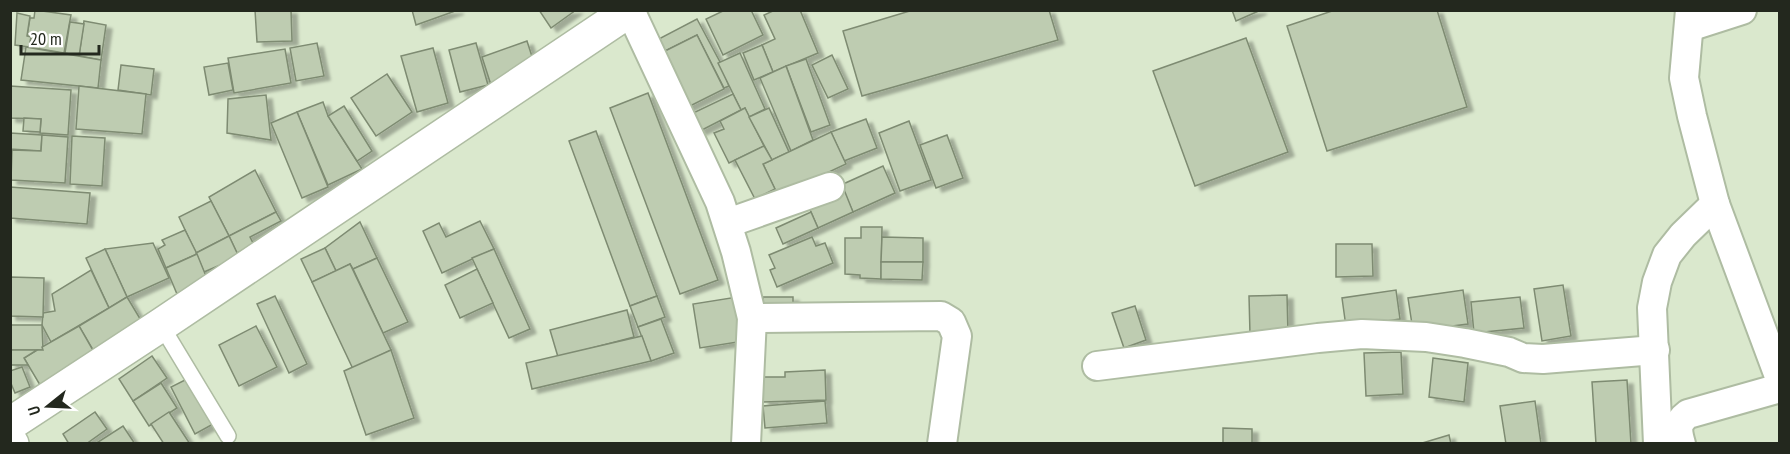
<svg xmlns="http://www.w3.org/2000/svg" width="1790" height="454" font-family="'PT Sans Narrow',sans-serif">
	<defs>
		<filter id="shadow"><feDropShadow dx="6" dy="4" stdDeviation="1.5" flood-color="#0004"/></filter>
	</defs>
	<rect width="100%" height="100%" fill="#dae8cd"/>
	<g fill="#beccb1" stroke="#7e8b72" stroke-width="1.5" filter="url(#shadow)">
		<polygon points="35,10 71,15 64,53 29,47 31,37 27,36 30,18 34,18"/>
		<polygon points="255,10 291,10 292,41 257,42"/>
		<polygon points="412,10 458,10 416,25"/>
		<polygon points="539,10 576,10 551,28"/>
		<polygon points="725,10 751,10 763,35 723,55 706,19"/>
		<polygon points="775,10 800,10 818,53 773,72 762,45 775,39 764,15"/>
		<polygon points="913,10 1049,10 1058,40 862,96 843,31"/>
		<polygon points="1232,10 1261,10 1236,21"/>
		<polygon points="1335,10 1437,10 1467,107 1327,151 1287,26"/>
		<polygon points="17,13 30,16 27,36 31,37 29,47 15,45"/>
		<polygon points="697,19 720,62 729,86 724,88 697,35 659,54 653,42"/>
		<polygon points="84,21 106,25 101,60 79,56"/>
		<polygon points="70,22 84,24 79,56 65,53"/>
		<polygon points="697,35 724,89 686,108 659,54"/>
		<polygon points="1246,38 1288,152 1195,186 1153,71"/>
		<polygon points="527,41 536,69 491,85 482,57"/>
		<polygon points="317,43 324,76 296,81 290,48"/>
		<polygon points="476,43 488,85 460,92 449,50"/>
		<polygon points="762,45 773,72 754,80 743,53"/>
		<polygon points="26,47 101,60 98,88 21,80"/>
		<polygon points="433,48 448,103 417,112 401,56"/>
		<polygon points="285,49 291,83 234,93 228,58"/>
		<polygon points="740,53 765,109 749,117 745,108 741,110 718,63"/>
		<polygon points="832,55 848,89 828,98 812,65"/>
		<polygon points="806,59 830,125 811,132 786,66"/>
		<polygon points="228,63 233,90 209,95 204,67"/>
		<polygon points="121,65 154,69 151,95 118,90"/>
		<polygon points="786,66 813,140 791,151 760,78"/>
		<polygon points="387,74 412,112 376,136 351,98"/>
		<polygon points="10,86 71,90 68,135 40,133 41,119 10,118"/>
		<polygon points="79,86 146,94 142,134 76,129"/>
		<polygon points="648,93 718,280 680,294 610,108"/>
		<polygon points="733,94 741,110 700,131 691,114"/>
		<polygon points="266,95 271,140 227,133 228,99"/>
		<polygon points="323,102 328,116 362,169 328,185 297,112"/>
		<polygon points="344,106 372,151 357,161 328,116"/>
		<polygon points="745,108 764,146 729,163 714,133 724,129 720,121"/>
		<polygon points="769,108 789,152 772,160 749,117"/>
		<polygon points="297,112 328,187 302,198 271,123"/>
		<polygon points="24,118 41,119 40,132 23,131"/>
		<polygon points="866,119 877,148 844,161 831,132"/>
		<polygon points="909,121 931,180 900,191 879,133"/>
		<polygon points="596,131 657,296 630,306 569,141"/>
		<polygon points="831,132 846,164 778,196 763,164"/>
		<polygon points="10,133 42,135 41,151 10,149"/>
		<polygon points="42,135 68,137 65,183 11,180 12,150 41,151"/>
		<polygon points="947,135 963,178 936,188 920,145"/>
		<polygon points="72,136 105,138 102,186 70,184"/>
		<polygon points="764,146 772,160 763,164 775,189 755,199 735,160"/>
		<polygon points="883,166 895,193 853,212 841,185"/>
		<polygon points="255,170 276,212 229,236 209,197"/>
		<polygon points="10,187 90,193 87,224 10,218"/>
		<polygon points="843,187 853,212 818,228 807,203"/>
		<polygon points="211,201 229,236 196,253 179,217"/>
		<polygon points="276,212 281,221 250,237 254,245 237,253 229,236"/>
		<polygon points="811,212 818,228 783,244 776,228"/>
		<polygon points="480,221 494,249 442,273 423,231 439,223 446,237"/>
		<polygon points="360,222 377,258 353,269 350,264 336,271 325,248"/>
		<polygon points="861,227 882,227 881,279 860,278 860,275 845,274 845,238 861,238"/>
		<polygon points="185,230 197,254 166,268 158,249 165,245 162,240"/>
		<polygon points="229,236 239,257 204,272 196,253"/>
		<polygon points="812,237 816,246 825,243 833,263 777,287 770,270 775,268 769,255"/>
		<polygon points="882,237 923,238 923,262 881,262"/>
		<polygon points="153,243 169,278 127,297 105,249"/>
		<polygon points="1336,244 1372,244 1373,276 1336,277"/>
		<polygon points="325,248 336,271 312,282 301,259"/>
		<polygon points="105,249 127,297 109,308 86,258"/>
		<polygon points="494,249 530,329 509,338 472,258"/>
		<polygon points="197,254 208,281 177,294 166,268"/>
		<polygon points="377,258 408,322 383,333 353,269"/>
		<polygon points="881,262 923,262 922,280 881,279"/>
		<polygon points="350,264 391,350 353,369 312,282"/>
		<polygon points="477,269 493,303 460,318 445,285"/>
		<polygon points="91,270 109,308 51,342 42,325 43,313 55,311 52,294"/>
		<polygon points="10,277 44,278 43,317 10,316"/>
		<polygon points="1563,285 1571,336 1542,341 1534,289"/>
		<polygon points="1396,290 1400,319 1346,327 1342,298"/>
		<polygon points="1463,290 1468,324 1413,331 1408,298"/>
		<polygon points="1287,295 1288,334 1250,334 1249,296"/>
		<polygon points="275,296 307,364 289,373 257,304"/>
		<polygon points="657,296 665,317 638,327 630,306"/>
		<polygon points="127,297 142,322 93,350 79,326"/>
		<polygon points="737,297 744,341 700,348 693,304"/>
		<rect x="763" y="297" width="30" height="16"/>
		<polygon points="1520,297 1524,328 1474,333 1471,302"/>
		<polygon points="1135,306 1146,340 1124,348 1112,313"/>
		<polygon points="627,310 634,337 558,357 550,330"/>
		<polygon points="661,319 674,353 651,361 638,327"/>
		<polygon points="10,325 42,325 43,350 10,350"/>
		<polygon points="79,326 95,354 40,385 24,358 37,350 43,350 42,347"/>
		<polygon points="256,326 277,367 239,386 219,345"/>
		<polygon points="642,336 651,361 532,389 526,363"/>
		<polygon points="10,350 37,350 24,358 28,365 10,365"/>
		<polygon points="391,350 414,418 366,435 344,371"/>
		<polygon points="1401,352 1403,394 1366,396 1364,353"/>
		<polygon points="152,356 167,378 133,401 119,379"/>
		<polygon points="1433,358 1468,363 1464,402 1429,397"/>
		<polygon points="22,367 30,387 15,393 10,381 10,371"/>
		<polygon points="825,370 826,400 763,402 762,377 785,377 785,372"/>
		<polygon points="191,377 215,423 195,434 171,387"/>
		<polygon points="1627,380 1631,444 1596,444 1592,382"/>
		<polygon points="161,383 177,408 149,426 133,401"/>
		<polygon points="825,401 827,423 765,428 763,406"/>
		<polygon points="1535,401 1541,444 1506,444 1500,406"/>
		<polygon points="95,412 107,429 86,444 69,444 63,434"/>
		<polygon points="169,412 190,444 164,444 151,424"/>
		<polygon points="123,426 135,444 95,444"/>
		<polygon points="1223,428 1252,429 1252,444 1223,444"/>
		<polygon points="1449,435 1451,444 1419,444"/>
	</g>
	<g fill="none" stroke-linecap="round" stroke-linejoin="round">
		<defs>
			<polyline id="lane" points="161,325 228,436"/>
			<g id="street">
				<polyline points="630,10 720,202 736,252 752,318 746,444"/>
				<polyline points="1690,10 1684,78 1692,116 1715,204 1780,379"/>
				<polyline points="1689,27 1742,10"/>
				<polyline points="728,223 830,187"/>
				<polyline points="752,318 941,316 951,322 957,336 942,444"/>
				<polyline points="1097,366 1318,338 1362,334 1426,337 1465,343 1509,352 1523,358 1543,359 1655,350"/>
				<polyline points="1658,444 1652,308 1657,282 1667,255 1683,235 1715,204"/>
				<path d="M 1681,444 C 1677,430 1676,423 1688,414 L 1780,388"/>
			</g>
			<polyline id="secondary" points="10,441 12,444"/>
			<polyline id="primary" points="10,424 161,325 630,10"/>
		</defs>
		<use href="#lane" stroke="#aebca2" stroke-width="18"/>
		<use href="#street" stroke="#aebca2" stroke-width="32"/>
		<use href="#secondary" stroke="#aebca2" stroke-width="36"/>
		<use href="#primary" stroke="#aebca2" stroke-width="36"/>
		<use href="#lane" stroke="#fff" stroke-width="15"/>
		<use href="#street" stroke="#fff" stroke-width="28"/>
		<use href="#secondary" stroke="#fff" stroke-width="33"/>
		<use href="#primary" stroke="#fff" stroke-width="33"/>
	</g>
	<rect width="1790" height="454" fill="none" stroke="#23281e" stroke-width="24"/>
	<g transform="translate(48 406) rotate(252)" stroke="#ffffff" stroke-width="4.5" paint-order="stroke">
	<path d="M0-4.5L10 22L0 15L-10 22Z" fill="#23281e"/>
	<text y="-9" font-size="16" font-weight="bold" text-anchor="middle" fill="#23281e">U</text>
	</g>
	<path d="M21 45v9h78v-9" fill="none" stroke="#23281e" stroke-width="3"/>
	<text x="30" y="45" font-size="18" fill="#23281e" stroke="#ffffff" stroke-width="4.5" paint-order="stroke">20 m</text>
</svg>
